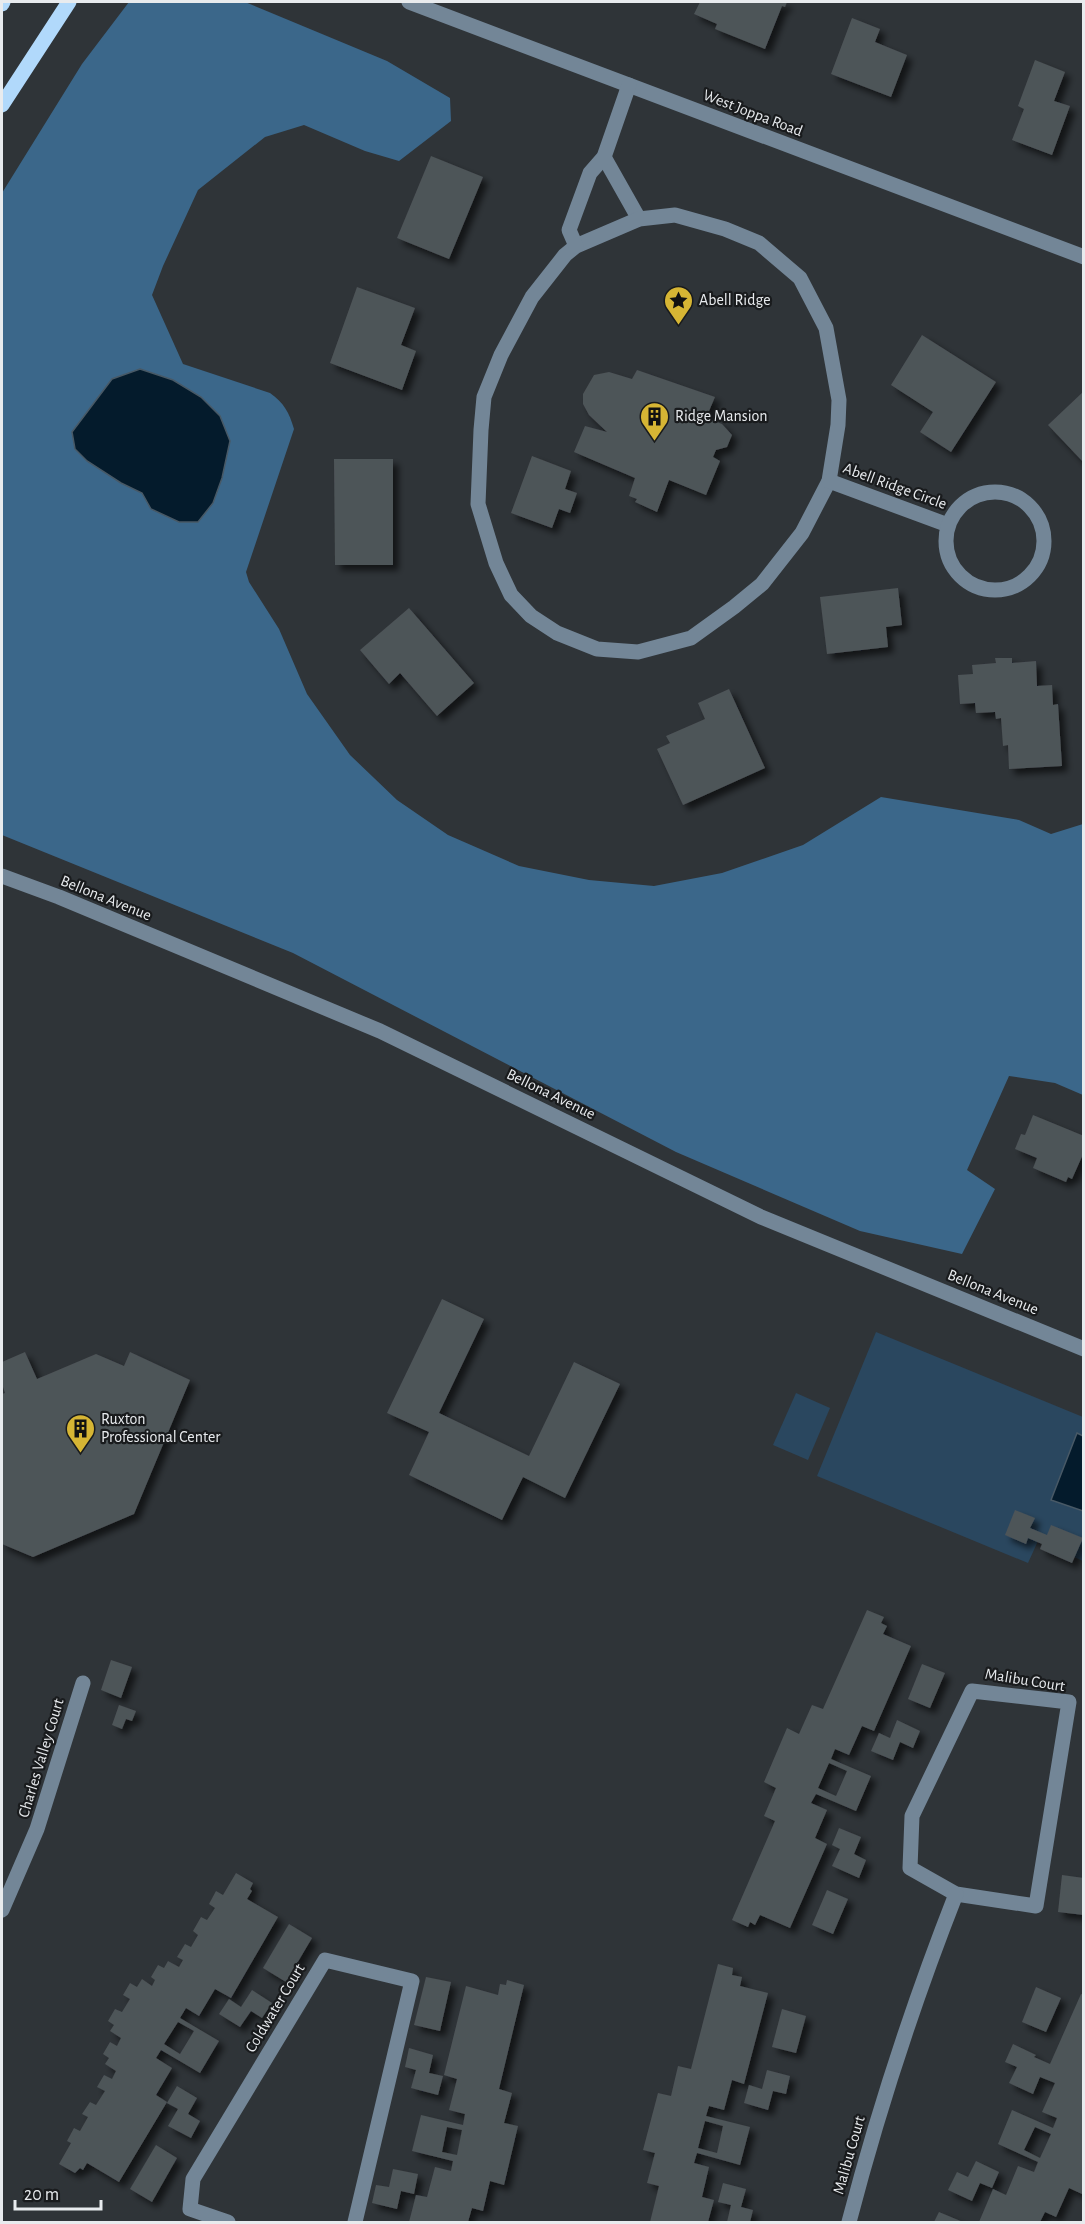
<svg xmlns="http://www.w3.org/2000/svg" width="1085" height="2224" font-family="'Alegreya Sans',sans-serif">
	<defs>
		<filter id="shadow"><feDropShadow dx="5.5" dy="5.5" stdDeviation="3" flood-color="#0009"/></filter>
	</defs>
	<rect width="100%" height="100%" fill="#2f3438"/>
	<g fill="#2a475f">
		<polygon points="876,1332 1083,1417 1083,1561 1038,1541 1028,1563 817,1476"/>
		<polygon points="796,1393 830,1408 808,1460 773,1445"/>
	</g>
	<path fill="#3b678a" d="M 129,2 L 245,2 L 387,61 L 450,98 L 451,121 L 399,161 L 365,151 L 304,125 L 265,137 L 198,190 L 163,266 L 152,295 L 183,364 L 270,393 C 284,403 289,412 294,429 L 246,572 L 249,582 L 279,629 L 307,694 L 350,755 L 397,800 L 448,835 L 519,866 L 589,880 L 654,886 L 722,873 L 803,845 L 881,797 L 1019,820 L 1051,834 L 1083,824 L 1083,1095 L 1055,1083 L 1009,1076 L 967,1170 L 995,1189 L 962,1254 L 860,1231 L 676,1152 L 293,953 L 2,835 L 2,193 L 82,64 Z"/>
	<g fill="#041b2c" stroke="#485966" stroke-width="1.5">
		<polygon points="140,369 173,380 201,397 220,416 230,441 222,478 213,503 198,522 179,522 151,509 142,493 121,483 87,461 75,449 72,432 112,379"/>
		<polygon points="1077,1433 1083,1436 1083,1511 1051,1500"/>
	</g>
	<g fill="#4e5458" fill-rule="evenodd" filter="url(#shadow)">
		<polygon points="700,2 787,2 785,7 782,6 765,49 715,29 717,24 694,14"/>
		<polygon points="852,18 880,29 875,42 907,55 891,97 831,74"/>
		<polygon points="1035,60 1065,72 1054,101 1070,106 1052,155 1012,140 1024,109 1018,106"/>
		<polygon points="431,156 483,177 449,259 397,238"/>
		<polygon points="357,287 415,308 401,345 416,351 402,390 330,363"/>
		<polygon points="922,335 996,382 951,452 920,432 933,412 891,385"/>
		<polygon points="637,370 715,397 706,418 722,424 732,435 727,447 716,450 713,457 720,461 706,495 669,480 657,512 635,502 637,499 629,496 635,478 574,452 585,426 607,432 589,415 583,404 583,394 594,375 609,372 632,379"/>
		<polygon points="1084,391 1084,463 1048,425"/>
		<polygon points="532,456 571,471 565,489 577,493 570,513 559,509 552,528 511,513"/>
		<polygon points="334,459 393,459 393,565 335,565"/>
		<polygon points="898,588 902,625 886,627 888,647 827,654 820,597"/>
		<polygon points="409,608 474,683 437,716 400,673 389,684 360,650"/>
		<polygon points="995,658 1012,658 1012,663 1036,661 1037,686 1052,685 1053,705 1058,704 1062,766 1009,769 1008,745 1003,746 1001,718 996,719 995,712 976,713 975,703 960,704 958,675 973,674 972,665 996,663"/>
		<polygon points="729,689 765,768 683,805 657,749 670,743 666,736 705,719 698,703"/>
		<polygon points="1033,1115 1084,1136 1084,1152 1072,1179 1068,1177 1066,1182 1033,1168 1037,1158 1015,1149 1021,1134 1025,1135"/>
		<polygon points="442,1299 484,1319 439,1413 529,1456 574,1362 620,1384 565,1498 523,1477 502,1520 409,1475 429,1432 387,1413"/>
		<polygon points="25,1352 37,1379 96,1354 124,1366 130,1352 190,1380 134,1514 33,1557 2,1544 2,1394 5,1393 2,1384 2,1362"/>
		<polygon points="1015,1510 1035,1518 1030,1528 1047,1535 1051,1525 1083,1538 1072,1563 1040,1549 1042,1544 1028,1538 1026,1544 1005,1535"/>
		<path d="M 867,1610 L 884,1617 L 881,1623 L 887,1626 L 883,1634 L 911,1646 L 874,1731 L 862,1726 L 849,1755 L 835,1749 L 831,1759 L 871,1776 L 856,1811 L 816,1794 L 811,1803 L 827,1810 L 815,1838 L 827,1844 L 790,1928 L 760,1915 L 755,1925 L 750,1922 L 748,1927 L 732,1920 L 775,1821 L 764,1816 L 776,1788 L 764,1782 L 787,1728 L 799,1734 L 812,1705 L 823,1709 ZM 829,1763 L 847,1771 L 836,1796 L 818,1788 Z"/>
		<polygon points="111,1660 132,1667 121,1698 101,1690"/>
		<polygon points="922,1664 945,1673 930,1708 908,1699"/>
		<polygon points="119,1705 136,1711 132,1721 126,1719 122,1729 112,1725"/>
		<polygon points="897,1720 920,1731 913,1748 900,1742 893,1760 871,1751 879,1733 890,1738"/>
		<polygon points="839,1828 861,1837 854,1854 866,1860 859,1878 832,1866 840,1849 832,1845"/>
		<path d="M 236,1873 L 253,1883 L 250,1889 L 252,1891 L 247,1899 L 278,1917 L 231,1998 L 215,1989 L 199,2016 L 186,2008 L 180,2018 L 219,2041 L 200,2073 L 161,2050 L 156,2058 L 172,2068 L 156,2095 L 167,2102 L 119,2182 L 87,2163 L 83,2170 L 80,2168 L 75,2173 L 59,2164 L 71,2143 L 67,2141 L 74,2128 L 80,2131 L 88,2117 L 82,2114 L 90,2102 L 96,2105 L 105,2091 L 97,2087 L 104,2075 L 112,2079 L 116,2071 L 105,2064 L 109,2058 L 103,2054 L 110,2042 L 117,2046 L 121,2038 L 110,2031 L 114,2025 L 108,2021 L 115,2009 L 122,2012 L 130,1999 L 123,1995 L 130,1983 L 137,1987 L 142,1979 L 152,1986 L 155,1980 L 151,1977 L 158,1965 L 164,1968 L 168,1961 L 179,1967 L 183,1960 L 177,1957 L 185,1944 L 191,1947 L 198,1935 L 193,1931 L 201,1917 L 207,1920 L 215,1908 L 209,1904 L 216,1891 L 223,1895 ZM 178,2022 L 194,2031 L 180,2054 L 164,2044 Z"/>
		<polygon points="1062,1875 1084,1878 1084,1915 1058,1912"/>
		<polygon points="827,1890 848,1899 833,1934 812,1925"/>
		<polygon points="289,1924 312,1938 286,1982 263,1968"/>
		<path d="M 718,1964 L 733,1968 L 732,1975 L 742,1977 L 740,1986 L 768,1993 L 744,2084 L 732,2080 L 724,2110 L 709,2106 L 706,2116 L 750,2127 L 740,2165 L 697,2153 L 694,2163 L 709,2167 L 702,2197 L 714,2200 L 708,2222 L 650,2222 L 659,2186 L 647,2183 L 655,2153 L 643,2150 L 658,2093 L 671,2096 L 678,2066 L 691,2069 ZM 705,2121 L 723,2126 L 717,2153 L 698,2148 Z"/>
		<polygon points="426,1977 451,1982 440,2031 414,2025"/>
		<path d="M 507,1980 L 524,1985 L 499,2089 L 512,2093 L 504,2123 L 518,2126 L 504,2185 L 490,2181 L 483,2211 L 472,2208 L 468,2222 L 409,2222 L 416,2195 L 427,2197 L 435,2167 L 451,2171 L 453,2161 L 412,2151 L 421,2115 L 463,2125 L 465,2114 L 449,2110 L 457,2079 L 444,2075 L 466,1986 L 498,1995 L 500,1984 L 506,1985 ZM 447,2127 L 462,2130 L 457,2155 L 442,2152 Z"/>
		<polygon points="1036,1987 1061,1998 1046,2032 1022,2022"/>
		<polygon points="252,1990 272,2003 262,2018 251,2011 240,2027 219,2014 229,1999 241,2007"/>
		<path d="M 1081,1994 L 1084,1995 L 1082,2194 L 1069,2188 L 1056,2217 L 1045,2212 L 1040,2222 L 979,2222 L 993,2189 L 1006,2195 L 1018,2166 L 1034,2172 L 1038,2162 L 998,2144 L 1012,2110 L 1053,2128 L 1057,2118 L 1042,2112 L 1055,2083 L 1040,2077 L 1033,2094 L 1009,2083 L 1017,2067 L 1005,2062 L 1013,2044 L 1036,2055 L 1034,2057 L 1050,2064 ZM 1035,2127 L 1051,2134 L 1040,2158 L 1024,2150 Z"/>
		<polygon points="782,2009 806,2016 796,2053 772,2047"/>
		<polygon points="409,2048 433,2055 429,2073 443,2076 438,2095 411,2088 416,2070 405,2067"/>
		<polygon points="767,2070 790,2076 786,2094 773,2091 768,2110 744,2103 749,2085 762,2089"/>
		<polygon points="177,2086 197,2098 188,2114 200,2121 191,2138 168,2126 178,2109 167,2103"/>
		<polygon points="156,2145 177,2158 152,2202 130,2189"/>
		<polygon points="976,2161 999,2172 992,2188 980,2183 972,2201 948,2190 957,2172 968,2177"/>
		<polygon points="393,2169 418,2174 414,2194 401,2191 397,2209 372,2203 376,2185 389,2187"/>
		<polygon points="723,2183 746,2189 741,2207 753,2210 750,2222 727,2222 731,2205 718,2202"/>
		<polygon points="939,2212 963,2222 934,2222"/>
	</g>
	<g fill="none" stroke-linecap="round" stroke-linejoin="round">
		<g stroke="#738697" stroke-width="15">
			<polyline points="409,2 1084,257"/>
			<polyline points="604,157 639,219"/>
			<polygon points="675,215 725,229 759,243 800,278 826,328 839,400 838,425 829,481 802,533 762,584 734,607 691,638 638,652 597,649 557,633 531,616 511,595 496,563 478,504 481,430 484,397 501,355 532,297 565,255 576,246 639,219"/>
			<polyline points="576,246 569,230 590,173 604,157 629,85"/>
			<polyline points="829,481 948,525"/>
			<circle cx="995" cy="541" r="49"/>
			<polyline points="2,876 59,897 380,1031 761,1217 1084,1349"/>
			<polygon points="972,1691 1069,1702 1036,1906 956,1894 910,1868 912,1816"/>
			<polyline points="2,1910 37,1829 83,1683"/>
			<polyline points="228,2222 190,2209 193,2179 325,1960 412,1981 355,2222"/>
			<path d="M 849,2222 C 878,2111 914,2001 956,1894"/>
		</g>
		<g stroke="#b1d9fb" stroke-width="15">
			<polyline points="2,4 3,2"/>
			<polyline points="2,105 69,2"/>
		</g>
	</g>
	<defs>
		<symbol id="sight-pin" viewBox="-11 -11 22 30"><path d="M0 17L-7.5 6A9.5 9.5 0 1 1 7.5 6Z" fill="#d6b534" stroke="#191b1d"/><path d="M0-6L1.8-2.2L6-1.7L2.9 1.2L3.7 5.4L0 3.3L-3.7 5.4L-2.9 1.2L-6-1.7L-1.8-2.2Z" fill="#111"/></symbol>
		<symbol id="building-pin" viewBox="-11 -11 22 30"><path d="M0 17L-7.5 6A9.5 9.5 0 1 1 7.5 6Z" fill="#d6b534" stroke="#191b1d"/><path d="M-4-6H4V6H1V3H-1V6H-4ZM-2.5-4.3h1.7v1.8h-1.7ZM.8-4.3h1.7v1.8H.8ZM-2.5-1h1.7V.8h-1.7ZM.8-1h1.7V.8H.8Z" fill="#111"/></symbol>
	</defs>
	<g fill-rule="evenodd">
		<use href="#sight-pin" x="662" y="284" width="33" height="45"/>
		<use href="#building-pin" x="638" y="400" width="33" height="45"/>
		<use href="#building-pin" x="64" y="1412" width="33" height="45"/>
	</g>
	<g text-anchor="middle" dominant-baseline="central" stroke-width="4.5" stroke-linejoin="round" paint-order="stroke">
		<g font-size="16" fill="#e8ebee" stroke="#191b1d">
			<text transform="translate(753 113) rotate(21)">West Joppa Road</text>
			<text transform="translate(895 486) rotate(20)">Abell Ridge Circle</text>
			<text transform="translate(106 898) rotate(22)">Bellona Avenue</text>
			<text transform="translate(551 1094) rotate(26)">Bellona Avenue</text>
			<text transform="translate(993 1292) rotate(22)">Bellona Avenue</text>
			<text transform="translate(1025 1680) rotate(9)">Malibu Court</text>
			<text transform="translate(41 1758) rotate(-73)">Charles Valley Court</text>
			<text transform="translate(275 2008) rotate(-59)">Coldwater Court</text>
			<text transform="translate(849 2155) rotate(-74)">Malibu Court</text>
		</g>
		<g font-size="16" fill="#e8ebee" stroke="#191b1d" text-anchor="start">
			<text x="699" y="300">Abell Ridge</text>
			<text x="675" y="416">Ridge Mansion</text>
			<text x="101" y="1419">Ruxton<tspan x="101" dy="18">Professional Center</tspan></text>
		</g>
	</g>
	<rect width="1085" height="2224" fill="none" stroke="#e8ebee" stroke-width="6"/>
	<path d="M15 2200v9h86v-9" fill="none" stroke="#e8ebee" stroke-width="3"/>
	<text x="24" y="2200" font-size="18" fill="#e8ebee" stroke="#191b1d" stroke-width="4.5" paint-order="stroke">20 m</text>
</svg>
